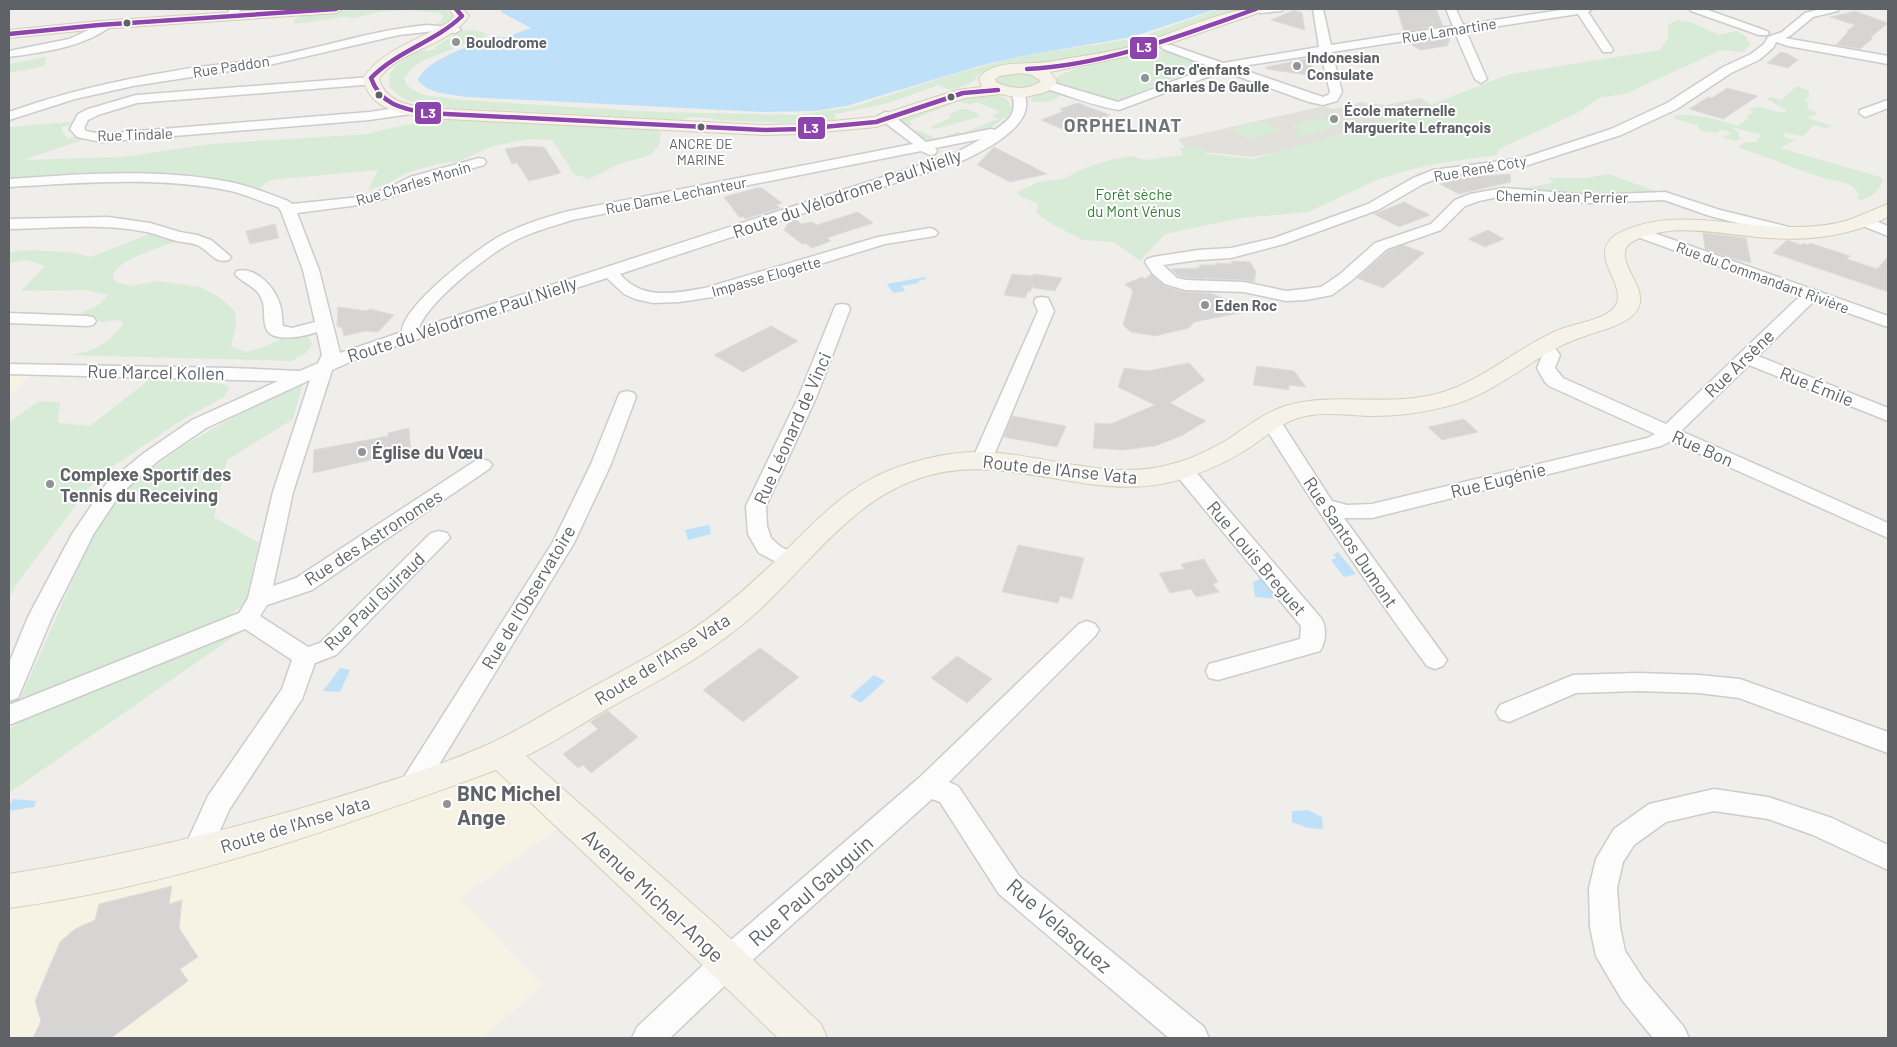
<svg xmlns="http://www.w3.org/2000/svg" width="1897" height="1047" font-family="Barlow,sans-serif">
	<rect width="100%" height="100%" fill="#efeeea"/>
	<g fill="#f7f3e4">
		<polygon points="9,369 38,369 9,395"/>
		<polygon points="501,754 571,819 460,898 542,985 482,1038 9,1038 9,891 74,881"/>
	</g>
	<polygon fill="#e2e0da" points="1421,98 1433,106 1298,149 1252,157 1187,150 1178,139 1324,106 1334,109 1361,102 1385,105"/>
	<g fill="#d8ebd6">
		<polygon points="370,9 444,9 455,15 450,25 431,27 440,22 443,17 440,13 407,10 379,12 355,18 343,17 295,24 293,21 305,13"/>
		<path d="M 1219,9 L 1241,9 L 1240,11 L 1117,51 L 1055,63 L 1002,66 L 989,69 L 979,74 L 974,81 L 966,85 L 949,90 L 939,85 L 885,104 L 835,114 L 835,120 L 783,123 L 716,120 L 710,118 L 691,117 L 684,120 L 440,107 C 422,105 399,102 389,85 L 390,73 C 397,65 409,54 421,51 C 427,50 430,51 437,49 L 434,47 C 453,38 466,22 488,35 L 424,60 L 413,67 L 404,78 L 406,84 L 413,90 L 424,95 L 461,100 L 656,112 L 796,115 L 853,107 L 957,73 L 1022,56 L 1138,38 Z"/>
		<polygon points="1677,20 1690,22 1719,35 1737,31 1746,37 1750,44 1744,52 1721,50 1625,94 1601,97 1579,112 1499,149 1497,155 1440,163 1405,171 1379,179 1308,212 1241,218 1165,234 1140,261 1114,242 1083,240 1050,223 1036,213 1038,204 1019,195 1017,192 1039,182 1063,179 1085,168 1110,160 1132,156 1145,160 1183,155 1179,148 1204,147 1207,154 1253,159 1401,116 1510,74 1660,50 1668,38 1668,25"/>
		<path d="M 1165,50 L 1207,65 L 1114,102 L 1081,89 L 1077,90 L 1053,82 C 1059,66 1146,55 1165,50 Z"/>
		<polygon points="45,57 45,66 9,73 9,64"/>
		<path d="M 1016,72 L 1034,76 L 1039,82 C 1029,95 1008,87 995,84 L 995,78 L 998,76 Z"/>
		<path d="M 1797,86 L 1809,91 L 1809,97 L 1804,99 L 1809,103 L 1807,108 L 1817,113 L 1808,118 L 1832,126 L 1825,128 L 1814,125 L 1803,136 L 1785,133 L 1783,137 L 1795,140 L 1780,148 L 1880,177 L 1883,180 C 1879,191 1873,196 1862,200 L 1856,198 L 1860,195 C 1857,192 1855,188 1852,186 C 1843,180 1831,181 1821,177 C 1794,168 1767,157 1739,148 L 1739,145 L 1748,142 L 1757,142 L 1758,138 L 1762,136 L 1758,134 L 1731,127 L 1738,132 L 1740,140 L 1735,141 L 1721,137 L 1730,135 L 1728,131 L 1720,129 L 1718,133 L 1701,131 L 1697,125 L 1675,119 L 1673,116 C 1695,112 1717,120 1738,126 L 1749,118 L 1747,116 L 1752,113 L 1750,109 C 1765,103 1770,113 1785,112 L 1786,110 L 1767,99 L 1770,97 L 1781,100 Z"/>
		<polygon points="1047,91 1065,92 1052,101 1031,102 1031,98 1036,94"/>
		<polygon points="986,93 1006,98 1013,109 1012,113 987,130 926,143 911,132 918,130 934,138 944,137 957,132 963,133 998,119 992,116 1000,112 977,102 969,105 959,101 909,121 912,125 905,127 897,121 951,100"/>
		<polygon points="961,109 967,109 979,114 978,117 935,129 930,127 950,118 950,114"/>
		<polygon points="429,117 656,128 661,134 659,145 651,155 619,164 589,179 574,174 552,140 529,139 493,146 459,161 433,165 406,173 386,185 368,190 378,170 270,180 259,188 286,200 238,186 110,176 9,181 9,127 72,122 72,124 62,127 62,131 68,139 78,136 85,139 23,160 123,157 211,144 368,134 386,129 429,121"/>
		<polygon points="1322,117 1337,126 1300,137 1292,133 1301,130 1292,125"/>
		<polygon points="1262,121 1280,131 1249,139 1231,129"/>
		<polygon points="1608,174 1661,193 1608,196 1510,190 1554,183 1549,178 1587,178"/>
		<path d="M 152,233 L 164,236 L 174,242 C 156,249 122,258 113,274 L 115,282 L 132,286 L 157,281 L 200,287 L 219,297 L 235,311 L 236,327 L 231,346 L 245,352 L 262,348 L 281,339 L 308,337 L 312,344 L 306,353 L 291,361 L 70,355 C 99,350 104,345 124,324 L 119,320 L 102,322 L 81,313 L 100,304 L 108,295 L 85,290 L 21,291 L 45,266 L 27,260 L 9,263 L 9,253 L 21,250 L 69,252 L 91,257 Z"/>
		<polygon points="149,380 218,383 226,385 229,388 224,397 185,418 100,475 84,494 16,585 9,598 9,422 39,401 60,402 58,423 90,426"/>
		<path d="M 303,383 L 293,419 L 227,460 L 214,517 L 259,543 L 245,603 L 224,620 L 20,699 L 92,537 C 96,529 100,521 106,514 C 148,457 239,413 303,383 Z"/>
		<polygon points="239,629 240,632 9,793 9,730 21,721 212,644 218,637"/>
	</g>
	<g fill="#bfe0f9">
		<path d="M 502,9 L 1216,9 L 1132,37 L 1022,56 L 979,66 L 846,106 L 815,111 L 763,112 L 466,97 C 449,94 428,94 418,80 C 426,59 474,45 495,36 L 504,38 L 531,28 L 501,12 Z"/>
		<polygon points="925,277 926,279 918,281 919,283 902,286 905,291 893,293 887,284"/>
		<polygon points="709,525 711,534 688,540 685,530"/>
		<polygon points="1338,552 1356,574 1344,577 1331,560 1337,558 1333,555"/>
		<polygon points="1262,578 1279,599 1255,597 1253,582"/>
		<polygon points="340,668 350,670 340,692 323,691"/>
		<polygon points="874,675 885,681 861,703 850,696"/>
		<polygon points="13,799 36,801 34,807 9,811 9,806"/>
		<polygon points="1308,810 1322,817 1323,829 1308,828 1292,822 1292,811"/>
	</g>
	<g fill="#d6d5d3" stroke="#deddd9">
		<polygon points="1397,9 1436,9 1443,26 1404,32"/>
		<polygon points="1294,10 1302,13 1305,30 1271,20"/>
		<polygon points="1855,11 1888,23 1871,37 1872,39 1860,49 1836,45 1848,32 1847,31 1855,25 1830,17"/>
		<polygon points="1448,36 1450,40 1447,46 1420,50 1407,42"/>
		<polygon points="1781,52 1788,54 1798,60 1788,68 1767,63"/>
		<polygon points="1305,59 1311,60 1313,71 1307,75 1266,69 1266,67"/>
		<polygon points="1727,88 1758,96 1723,119 1689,109 1708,97 1712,98"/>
		<polygon points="1078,103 1110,115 1069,132 1041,120 1064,111 1060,109"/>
		<polygon points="523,146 544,147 561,173 529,181 517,163 512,164 505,149"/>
		<polygon points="994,147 1047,174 1010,182 977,165"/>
		<polygon points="1510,174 1511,182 1459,194 1440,184 1468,177"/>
		<polygon points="757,188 762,188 782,203 776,205 780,208 745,219 743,216 740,218 724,197"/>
		<polygon points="1404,202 1430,215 1399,227 1374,214"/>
		<polygon points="858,212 873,223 827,238 831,241 812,248 805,243 802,244 784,230 790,220 794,218 801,224 812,222 817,225"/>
		<polygon points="275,224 279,238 250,244 246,231"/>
		<polygon points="1488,230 1504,239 1485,247 1468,239"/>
		<polygon points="1703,233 1746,238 1751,263 1734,259 1705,249"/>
		<polygon points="1787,240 1801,245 1803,243 1808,245 1810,243 1850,256 1847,259 1877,269 1888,257 1888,292 1773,253"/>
		<polygon points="1403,245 1424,253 1383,288 1357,278 1388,251"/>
		<polygon points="1232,261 1250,262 1256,272 1254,282 1244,280 1186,278 1178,276 1171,269 1199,268 1200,265 1217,265 1216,263 1231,264"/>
		<polygon points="1012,274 1033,276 1033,274 1062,278 1055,291 1033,288 1033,285 1030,292 1028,291 1025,298 1004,295"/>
		<polygon points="1151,274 1164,286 1185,292 1210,293 1255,310 1194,322 1189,328 1155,336 1131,332 1123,325 1133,291 1125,284 1142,277 1145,279"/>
		<polygon points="338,307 367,311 370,309 394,315 378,332 365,331 344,336 342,328 337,326"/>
		<polygon points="771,326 798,341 743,372 714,355"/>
		<polygon points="1189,363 1205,380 1170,403 1206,421 1181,436 1155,446 1122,450 1093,448 1095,423 1111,424 1155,405 1118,387 1124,368 1147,371"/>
		<polygon points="1257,366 1294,371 1306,387 1289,385 1289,390 1253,385"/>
		<polygon points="1012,416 1066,426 1057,447 1004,437"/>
		<polygon points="1464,419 1478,432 1442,440 1428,427"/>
		<polygon points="409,428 411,454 389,459 389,456 313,473 314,450 388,436 388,433"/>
		<polygon points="1018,545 1084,558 1072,599 1060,596 1058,603 1002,592"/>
		<polygon points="1204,559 1218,582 1213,584 1219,592 1196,597 1191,589 1170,593 1159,573 1184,569 1181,564"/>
		<polygon points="760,648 799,677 743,722 703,690"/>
		<polygon points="957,656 992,679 967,703 931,678"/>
		<polygon points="608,711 638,737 591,773 583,765 578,768 563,754 598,729 590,722"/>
		<polygon points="172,886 169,904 182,900 179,928 198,957 180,969 188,981 111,1038 33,1038 41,1021 35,1001 60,942 75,929 95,920 99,904"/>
	</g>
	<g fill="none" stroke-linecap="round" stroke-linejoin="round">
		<defs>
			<g id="minor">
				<polygon points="230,9 241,9 237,14 233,15 228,12"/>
				<polygon points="1260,9 1283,9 1282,11 1260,13 1259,11"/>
				<path d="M 1313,9 L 1323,9 L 1331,45 L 1453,26 L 1446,9 L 1456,9 L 1463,25 L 1567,9 L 1592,9 L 1588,12 L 1613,50 L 1611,52 L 1603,52 L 1578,14 L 1466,31 L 1487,79 L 1481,83 L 1475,79 L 1455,33 L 1332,52 L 1342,92 L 1337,101 L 1323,105 L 1309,102 L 1223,71 L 1119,110 C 1093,106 1068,95 1043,88 L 1041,85 L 1047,81 L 1118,102 L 1211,67 L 1163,49 L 1161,47 L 1163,45 L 1171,45 L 1223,63 L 1319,47 ZM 1321,54 L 1330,92 L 1328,95 L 1323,97 L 1235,67 Z"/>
				<polygon points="1690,9 1705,9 1767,31 1769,33 1767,35 1759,35 1691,11"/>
				<polygon points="1821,9 1839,9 1838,11 1813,17 1790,36 1785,38 1888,56 1888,64 1788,46 1776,42 1773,48 1759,60 1731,73 1677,109 1621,135 1525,166 1441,177 1423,184 1378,210 1284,244 1231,258 1198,260 1163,265 1177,278 1186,280 1244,282 1286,291 1321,287 1339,275 1375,243 1431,224 1455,200 1470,194 1503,188 1589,195 1665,192 1720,210 1801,230 1804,233 1801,236 1796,238 1710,216 1664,200 1589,203 1503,196 1479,201 1465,206 1441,230 1387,249 1351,281 1332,295 1306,300 1286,301 1244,292 1185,290 1165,284 1153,274 1145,262 1147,259 1153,257 1198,250 1231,248 1274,238 1368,204 1413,178 1433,170 1523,158 1611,129 1667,103 1723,67 1751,54 1764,44 1768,37 1782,32 1805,13"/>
				<path d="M 106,22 L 110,23 L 112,25 L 110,27 C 81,48 43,52 9,57 L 9,51 L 69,39 Z"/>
				<path d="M 427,25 L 459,28 L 461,30 L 455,33 L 434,31 L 399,35 L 269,65 L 133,86 L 75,99 L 9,120 L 9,112 C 62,93 118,80 174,71 C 205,65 237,64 268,58 C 321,48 373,30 427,25 Z"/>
				<polygon points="371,77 375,78 377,81 375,84 137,103 98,115 88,120 84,128 86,131 101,134 369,112 417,105 432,107 433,110 427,114 417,113 369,120 101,142 77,137 70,129 78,114 88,109 136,95"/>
				<path d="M 1018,89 L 1022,90 C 1042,122 987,149 964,160 L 620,274 C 642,301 675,293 705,288 L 878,237 L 930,228 L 935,230 L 938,233 L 935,236 L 885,244 L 713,297 L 679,302 L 653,303 L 635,299 L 624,294 L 607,278 L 359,358 L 332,370 L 293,492 L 273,586 L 296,578 L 475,461 L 482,459 L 489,461 L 492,465 L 489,469 L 312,590 L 267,605 L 260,616 L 308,647 L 320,643 L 431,533 L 439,531 L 447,533 L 450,538 L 336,655 L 315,663 L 302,699 L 229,810 L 206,862 L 196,865 L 186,862 L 182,853 L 208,796 L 282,689 L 292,660 L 245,629 L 9,725 L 9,705 L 239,613 L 248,598 L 273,492 L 310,380 L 206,428 L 158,461 L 120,494 L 93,535 L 52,617 L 18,698 L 9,701 L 9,663 L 28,617 L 72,534 L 106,484 L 144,453 L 192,420 L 278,381 L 9,374 L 9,364 L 230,368 L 300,371 L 318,363 L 322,355 L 317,332 C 306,336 271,344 266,328 C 262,317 267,305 259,294 C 253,285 241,282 235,274 L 237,271 C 254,266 274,286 279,302 C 282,309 282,318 283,326 L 292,328 L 315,322 L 303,270 L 281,211 L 278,207 C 262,202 247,195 231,191 C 158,176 82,183 9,187 L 9,179 C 82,174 157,168 230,182 C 250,186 269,194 288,201 L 292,204 L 360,197 L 387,189 L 410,177 L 479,158 L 484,159 L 486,162 L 484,165 L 420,183 L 397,195 L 366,204 L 297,213 L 319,270 L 340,353 L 402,332 C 401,307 478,248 500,236 C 521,225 546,217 569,211 L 913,144 L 880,119 L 878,116 L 885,112 L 890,113 L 926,142 L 991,129 L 995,130 C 1011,118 1017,114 1012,93 ZM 981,139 L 954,154 L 419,328 C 428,301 491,252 518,239 C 535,231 554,226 572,220 L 921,151 L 930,155 L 935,154 L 937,151 L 935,148 Z"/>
				<polygon points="1888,100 1888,108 1865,117 1859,113 1860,110"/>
				<polygon points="1863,216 1888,226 1888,236 1858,224 1855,221 1858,218"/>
				<path d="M 108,217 L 150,223 L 180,232 L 197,235 L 211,240 L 231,257 L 229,260 C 215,264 210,252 199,246 C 192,242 184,243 177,241 C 167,239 157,234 147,232 C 102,223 55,228 9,229 L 9,219 Z"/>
				<path d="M 1637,227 L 1888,316 L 1888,327 L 1814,301 L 1758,356 L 1888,408 L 1888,421 L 1749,365 L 1681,431 L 1888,523 L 1888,538 L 1671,441 L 1661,446 L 1372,518 L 1344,518 L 1447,660 L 1443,666 L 1435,669 L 1427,666 C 1368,587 1314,505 1261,421 L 1264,417 L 1271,415 L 1278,417 L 1332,501 L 1347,505 L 1372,504 L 1647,438 L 1655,434 L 1549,386 L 1545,382 L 1537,368 L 1542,356 L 1535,347 L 1538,343 C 1549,340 1554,346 1560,355 L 1555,368 L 1563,378 L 1666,424 L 1800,296 L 1632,235 L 1629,232 L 1632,229 Z"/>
				<polygon points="1042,297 1048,298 1054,311 992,460 989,464 982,466 975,464 972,460 1038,311 1034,302 1036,298"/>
				<polygon points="842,304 848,305 850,309 816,398 766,506 767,526 771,538 781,547 800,556 803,561 800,566 792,569 784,566 759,553 748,534 746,506 798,398 834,309 836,305"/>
				<polygon points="9,313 87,316 93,317 96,321 93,325 87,326 9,323"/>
				<polygon points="627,391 634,393 636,397 611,464 574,543 420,796 411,799 402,796 398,788 402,780 553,542 591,464 618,397 620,393"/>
				<path d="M 1183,464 L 1190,465 L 1321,618 C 1327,627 1326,642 1320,651 L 1218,680 L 1209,678 L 1206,671 L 1209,664 L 1300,639 L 1301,626 L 1176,475 L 1173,470 L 1176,465 Z"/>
				<polygon points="1087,621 1095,624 1099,630 1095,636 949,782 958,786 1019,876 1204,1027 1209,1038 1169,1038 999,894 940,802 932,799 738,973 670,1038 632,1038 637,1027 716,953 920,777 1079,624"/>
				<polygon points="1638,673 1699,675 1740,679 1888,732 1888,753 1739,698 1699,693 1638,691 1576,693 1509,722 1500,719 1496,712 1500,705 1573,675"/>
				<polygon points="1714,789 1768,797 1832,818 1888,845 1888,870 1813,835 1768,819 1714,811 1666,822 1634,845 1623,862 1617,888 1620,927 1625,951 1644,980 1684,1027 1689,1038 1653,1038 1622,1000 1596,956 1590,927 1589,888 1596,859 1614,829 1649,804"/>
			</g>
			<g id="major">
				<polygon points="277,9 343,9 336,13 99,29 9,38 9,30 99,21"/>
				<path d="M 449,9 L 463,9 L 469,16 C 448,47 403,48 379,78 C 384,101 407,105 427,108 L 765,125 L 802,124 L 874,117 L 957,90 L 982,87 L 979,78 C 993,58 1033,66 1054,61 C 1079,56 1109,53 1133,46 C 1170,36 1226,6 1263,9 L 1261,12 L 1139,54 L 1050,72 L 1057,81 L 1050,90 L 1043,93 L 1020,98 L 1000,94 L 965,98 L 876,127 L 802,134 L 765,135 L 427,118 C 400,114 369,109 363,78 C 384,48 420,40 450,21 L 454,16 ZM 1020,73 L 1032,75 L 1041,81 C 1029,91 1009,89 996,82 L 995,79 L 1000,76 Z"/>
				<path d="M 1888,204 L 1888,217 C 1845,239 1796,242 1748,236 C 1716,233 1678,225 1646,236 C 1640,238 1628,242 1626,248 C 1616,272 1672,304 1612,327 C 1592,334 1572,339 1553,350 C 1518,370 1488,396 1448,406 C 1422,413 1396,416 1370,416 C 1347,415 1320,411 1298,418 C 1278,424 1262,440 1244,451 C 1222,465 1197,475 1171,482 C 1082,503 1001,446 912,481 C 842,507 795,584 737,629 C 698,660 653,684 609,708 C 581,724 555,742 526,756 L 714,923 L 821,1024 L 827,1038 L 778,1038 L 686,949 L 496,770 C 338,828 177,886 9,908 L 9,874 C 118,857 224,832 329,800 C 383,783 438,767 489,744 C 518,731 545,713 573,698 C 610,677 648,658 684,635 C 717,614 746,589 774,562 C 809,528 844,488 890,470 C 919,459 952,451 983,452 C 1046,454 1109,482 1172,464 C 1192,459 1212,449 1230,438 C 1248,426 1264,413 1285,406 C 1332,392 1384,406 1432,395 C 1478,385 1512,351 1554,332 C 1570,324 1601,321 1613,309 C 1635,286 1574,249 1628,229 C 1682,208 1740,229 1796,227 C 1814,227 1832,225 1849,220 C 1862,215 1875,209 1888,204 Z"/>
			</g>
		</defs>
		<use href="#minor" stroke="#cbcccc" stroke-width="3"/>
		<use href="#major" stroke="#d7ceb8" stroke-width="2"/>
		<use href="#minor" fill="#fdfcfc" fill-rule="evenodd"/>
		<use href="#major" fill="#f4f2e9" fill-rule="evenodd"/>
		<defs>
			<g id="bus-1">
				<path d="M 456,9 L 462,16 C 435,42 397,51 371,78 C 380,104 402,109 427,113 L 765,130 L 802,129 L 876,122 L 963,93 L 998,90"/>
				<polyline points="9,34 99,25 336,9"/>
				<path d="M 1027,69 C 1106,65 1182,35 1256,9"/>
			</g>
		</defs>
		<use href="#bus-1" stroke="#fff" stroke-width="6"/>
		<use href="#bus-1" stroke="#8e44ad" stroke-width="4.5"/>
	</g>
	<g fill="#5f6368" stroke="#fff" stroke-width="2">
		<circle cx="127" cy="23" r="4.5"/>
		<circle cx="379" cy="95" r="4.5"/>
		<circle cx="951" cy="97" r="4.5"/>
		<circle cx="701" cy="127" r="4.5"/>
	</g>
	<g fill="#919496" stroke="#fff" stroke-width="2">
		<circle cx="456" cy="42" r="5"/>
		<circle cx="1297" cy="66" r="5"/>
		<circle cx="1145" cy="78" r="5"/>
		<circle cx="1334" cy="119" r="5"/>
		<circle cx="1205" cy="305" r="5"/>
		<circle cx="362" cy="452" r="5"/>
		<circle cx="50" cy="484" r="5"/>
		<circle cx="447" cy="804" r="5"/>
	</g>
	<g text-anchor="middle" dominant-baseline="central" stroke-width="4" stroke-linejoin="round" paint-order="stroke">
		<g font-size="14" fill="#5f6368" stroke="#fff">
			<text x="701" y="143">ANCRE DE<tspan x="701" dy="16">MARINE</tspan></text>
		</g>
		<g font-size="15" fill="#5f6368" stroke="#fff">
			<text transform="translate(1449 30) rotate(-9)">Rue Lamartine</text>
			<text transform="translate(231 66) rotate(-9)">Rue Paddon</text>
			<text transform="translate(135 134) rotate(-2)">Rue Tindale</text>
			<text transform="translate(1480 168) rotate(-10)">Rue René Coty</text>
			<text transform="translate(413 183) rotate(-17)">Rue Charles Monin</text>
			<text transform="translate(676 195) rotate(-11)">Rue Dame Lechanteur</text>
			<text transform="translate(1562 196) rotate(1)">Chemin Jean Perrier</text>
			<text transform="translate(766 276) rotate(-16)">Impasse Elogette</text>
			<text transform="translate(1763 277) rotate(20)">Rue du Commandant Rivière</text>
		</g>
		<g font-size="15" font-weight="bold" fill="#5f6368" stroke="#fff" text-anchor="start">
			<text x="466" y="42">Boulodrome</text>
			<text x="1307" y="57">Indonesian<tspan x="1307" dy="17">Consulate</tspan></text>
			<text x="1155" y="69">Parc d'enfants<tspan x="1155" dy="17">Charles De Gaulle</tspan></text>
			<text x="1344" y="110">École maternelle<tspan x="1344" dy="17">Marguerite Lefrançois</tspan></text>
			<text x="1215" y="305">Eden Roc</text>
		</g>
		<g font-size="15" fill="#348238" stroke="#fff">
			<text x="1134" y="194">Forêt sèche<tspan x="1134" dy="17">du Mont Vénus</tspan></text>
		</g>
		<g font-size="18" fill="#5f6368" stroke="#fff">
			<text transform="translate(847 193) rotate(-19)">Route du Vélodrome Paul Nielly</text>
			<text transform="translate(462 319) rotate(-18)">Route du Vélodrome Paul Nielly</text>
			<text transform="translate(1739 363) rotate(-44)">Rue Arsène</text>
			<text transform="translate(156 372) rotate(1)">Rue Marcel Kollen</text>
			<text transform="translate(1817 386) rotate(22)">Rue Émile</text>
			<text transform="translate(792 428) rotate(-66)">Rue Léonard de Vinci</text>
			<text transform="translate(1703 448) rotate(24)">Rue Bon</text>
			<text transform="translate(1060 469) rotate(6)">Route de l'Anse Vata</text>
			<text transform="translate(1498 480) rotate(-14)">Rue Eugénie</text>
			<text transform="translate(373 537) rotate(-33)">Rue des Astronomes</text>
			<text transform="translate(1351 542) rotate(56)">Rue Santos Dumont</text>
			<text transform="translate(1257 558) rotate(50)">Rue Louis Breguet</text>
			<text transform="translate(528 597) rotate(-59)">Rue de l'Observatoire</text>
			<text transform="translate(374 601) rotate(-44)">Rue Paul Guiraud</text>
			<text transform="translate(662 659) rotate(-32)">Route de l'Anse Vata</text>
			<text transform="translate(295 824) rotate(-17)">Route de l'Anse Vata</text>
		</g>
		<g font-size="18" font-weight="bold" fill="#5f6368" stroke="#fff" text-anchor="start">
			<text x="372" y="452">Église du Vœu</text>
			<text x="60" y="474">Complexe Sportif des<tspan x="60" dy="21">Tennis du Receiving</tspan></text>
		</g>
		<g font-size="19" font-weight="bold" letter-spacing="1" fill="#70757a" stroke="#fff">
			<text x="1123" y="124">ORPHELINAT</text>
		</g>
		<g font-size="21" font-weight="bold" fill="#5f6368" stroke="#fff" text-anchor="start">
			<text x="457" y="792">BNC Michel<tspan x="457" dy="24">Ange</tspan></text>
		</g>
		<g font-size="21" fill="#5f6368" stroke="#fff">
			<text transform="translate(810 890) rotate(-41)">Rue Paul Gauguin</text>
			<text transform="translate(654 895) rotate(43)">Avenue Michel-Ange</text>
			<text transform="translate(1060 925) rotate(41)">Rue Velasquez</text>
		</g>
	</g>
	<g stroke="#fff" stroke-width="2">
		<rect x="1129" y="36" width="29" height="24" rx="5" fill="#8e44ad"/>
		<rect x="414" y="101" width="28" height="24" rx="5" fill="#8e44ad"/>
		<rect x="797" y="116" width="29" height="24" rx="5" fill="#8e44ad"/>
	</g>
	<g font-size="14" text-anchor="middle" font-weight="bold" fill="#fff">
		<text x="1144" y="52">L3</text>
		<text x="428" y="118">L3</text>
		<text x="811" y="133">L3</text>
	</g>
	<rect width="1897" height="1047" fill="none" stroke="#5f6368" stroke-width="20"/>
</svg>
